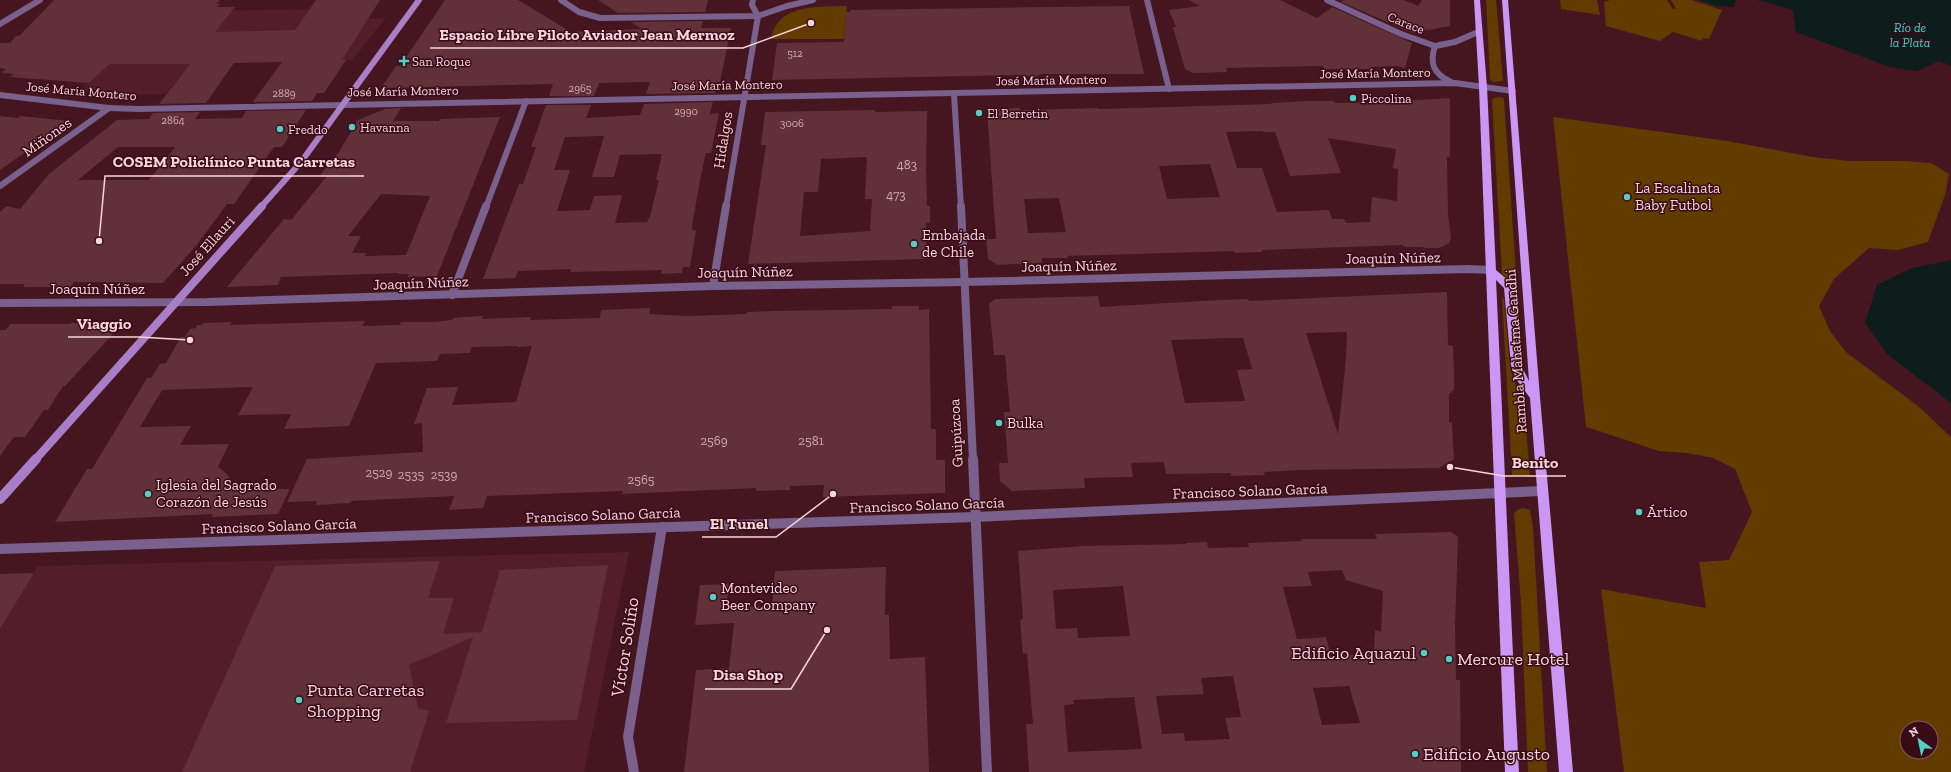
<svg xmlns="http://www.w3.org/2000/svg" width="1951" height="772" font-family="'Zilla Slab',serif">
	<rect width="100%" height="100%" fill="#451520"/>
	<g fill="#541d2a">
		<polygon points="310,9 364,19 386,18 352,60 190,64 166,94 123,95 81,90 128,47 189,11"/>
		<polygon points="629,552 584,772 0,772 0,629 38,566"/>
	</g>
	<g fill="#613b00" fill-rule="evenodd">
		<polygon points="1486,0 1496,0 1503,81 1493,82 1490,79"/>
		<polygon points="1560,0 1597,0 1600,15 1561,9"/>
		<polygon points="1610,0 1667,0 1673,9 1676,9 1671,0 1692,0 1722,10 1709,39 1703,38 1702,41 1673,32 1660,41 1606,26 1604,2"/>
		<path d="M 847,6 L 844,39 L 771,39 C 777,3 819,7 847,6 Z"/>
		<polygon points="1501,97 1504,99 1520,330 1518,331 1516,329 1513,287 1510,281 1502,274 1492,100 1494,98"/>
		<path d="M 1553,117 L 1728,141 L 1813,157 L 1849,161 L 1905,161 L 1931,163 L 1949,174 L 1945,195 L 1928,242 L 1898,250 L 1869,248 L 1834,279 L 1819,306 L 1830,331 L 1846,352 L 1918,406 L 1951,437 L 1951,772 L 1624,772 L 1601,589 L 1706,608 L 1699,562 L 1729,560 L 1752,512 L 1735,469 L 1713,458 L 1686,453 L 1659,451 L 1586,427 ZM 1907,728 L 1931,728 L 1931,752 L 1907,752 Z"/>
		<polygon points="1502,298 1504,299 1510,368 1525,413 1530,477 1512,475"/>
		<polygon points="1523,508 1530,510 1533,526 1547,772 1528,772 1521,603 1514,513 1519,509"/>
	</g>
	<g fill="#0d1d1b">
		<polygon points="1699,0 1736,0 1734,7 1717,6"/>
		<polygon points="1758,0 1951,0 1951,66 1939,61 1917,71 1890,67 1796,32 1793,10"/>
		<polygon points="1951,260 1951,403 1887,354 1865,323 1877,285 1912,268"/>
	</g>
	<g fill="#623039" fill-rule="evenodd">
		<polygon points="54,0 220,0 216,4 220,4 217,7 235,7 215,32 295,30 316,0 380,0 342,60 346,60 324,93 317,93 312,101 253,102 282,62 234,63 206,103 159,104 190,64 110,64 89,83 10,77 14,74 1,73 6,69 0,68 0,43 10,43 16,36 19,36"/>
		<polygon points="445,0 518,0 571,32 642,29 631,22 703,21 701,28 731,28 720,82 717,82 715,93 646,94 650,82 599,83 594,96 549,96 553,84 381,88 396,66 400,66"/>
		<polygon points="598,0 708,0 705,12 618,13"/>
		<polygon points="1189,0 1280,0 1317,18 1332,7 1412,43 1405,68 1396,66 1371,67 1372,69 1324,69 1323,66 1226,68 1227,72 1193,73 1185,69 1173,27 1176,27 1169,10 1200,6"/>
		<polygon points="1344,0 1404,0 1418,6 1422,0 1450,0 1450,26 1416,32 1415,34 1341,2"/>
		<polygon points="1129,6 1144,74 1041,74 1035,77 1023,75 772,80 777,43 844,42 846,12 850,12 850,10"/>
		<path d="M 1450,98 L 1450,157 L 1447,157 L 1448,215 L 1451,238 L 1449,243 L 1444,246 L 1438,248 L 1424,248 L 1423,247 L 1404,247 L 1403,245 L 1262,250 L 1262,252 L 1235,253 L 1234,251 L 1067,256 L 1068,258 L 1042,258 L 1042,263 L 1015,264 L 998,265 L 988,259 L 986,239 L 996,239 L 987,109 L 1020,108 L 1020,110 L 1031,110 L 1098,108 L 1098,109 L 1272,104 L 1271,103 L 1309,101 L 1334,101 L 1335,103 L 1387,102 ZM 1263,131 L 1263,132 L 1275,132 L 1290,176 L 1341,173 L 1328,138 L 1396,149 L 1393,168 L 1398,169 L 1397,201 L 1372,197 L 1370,222 L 1346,223 L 1344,219 L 1332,219 L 1329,210 L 1277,212 L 1262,168 L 1237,168 L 1226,132 ZM 1210,164 L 1220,197 L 1167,199 L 1159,166 ZM 1059,198 L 1066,232 L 1028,233 L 1024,199 Z"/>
		<path d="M 713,102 L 710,114 L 719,113 L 711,153 L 706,153 L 701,175 L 693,220 L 692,230 L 696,230 L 690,267 L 683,267 L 682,273 L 661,274 L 662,270 L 571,272 L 571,269 L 518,271 L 515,278 L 483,279 L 519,184 L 523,184 L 536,147 L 531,147 L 546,105 L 591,105 L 586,118 L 640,115 L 644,104 ZM 604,136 L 592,177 L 614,177 L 620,155 L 662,154 L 656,180 L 659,180 L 650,217 L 649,217 L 647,222 L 615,223 L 622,195 L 594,196 L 590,210 L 557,211 L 570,170 L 554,170 L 565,137 Z"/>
		<path d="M 401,108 L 393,121 L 439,121 L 440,119 L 500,117 L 437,276 L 407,277 L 409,274 L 398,274 L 399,273 L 281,277 L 278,285 L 227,287 L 284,219 L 291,220 L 327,176 L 320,175 L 339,152 L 358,120 L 385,109 ZM 381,194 L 430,196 L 406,255 L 364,256 L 366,253 L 352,253 L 361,236 L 348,236 Z"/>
		<path d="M 306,110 L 282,147 L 274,147 L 234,204 L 227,204 L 196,246 L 163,283 L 74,282 L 70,287 L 23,287 L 25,284 L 0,284 L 0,212 L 7,206 L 20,209 L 49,174 L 117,120 L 149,119 L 153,113 L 200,112 L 195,119 L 242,118 L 246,111 ZM 118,147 L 175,147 L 149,180 L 78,180 Z"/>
		<path d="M 875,110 L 875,112 L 927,111 L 926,169 L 927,206 L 930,206 L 930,223 L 926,223 L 927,259 L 748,264 L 766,145 L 761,145 L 765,112 ZM 867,157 L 865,199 L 872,199 L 870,231 L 800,236 L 804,192 L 818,192 L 821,159 Z"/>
		<polygon points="0,116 18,118 20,116 69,121 0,170"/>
		<path d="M 1447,292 L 1448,345 L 1453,346 L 1454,372 L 1454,390 L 1449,394 L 1449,422 L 1452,423 L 1454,459 L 1439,468 L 1297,470 L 1264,472 L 1265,475 L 1231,476 L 1231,473 L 1166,474 L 1164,462 L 1131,463 L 1133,477 L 1084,478 L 1085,488 L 1012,491 L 1000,481 L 999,463 L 1008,463 L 1004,412 L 1010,412 L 1005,355 L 994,355 L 989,304 L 995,299 L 1098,296 L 1100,307 L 1219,300 L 1248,299 L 1249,301 ZM 1347,332 L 1346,358 L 1338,434 L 1306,333 ZM 1229,338 L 1243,338 L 1252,369 L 1237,370 L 1245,401 L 1185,403 L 1171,340 Z"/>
		<polygon points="892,306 919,306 919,310 929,309 931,429 936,429 936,460 945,460 945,493 823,497 824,485 790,486 790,490 756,491 756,488 622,494 623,491 487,496 483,508 449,510 454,496 351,501 350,503 316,505 317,501 287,502 307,459 423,452 422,423 414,424 427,388 458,387 452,405 516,402 532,346 517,347 518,346 472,347 470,353 440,354 437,361 376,363 349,426 284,429 291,414 238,415 253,387 162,390 140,427 191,426 180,445 229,444 218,467 228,475 233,490 290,489 278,514 212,517 213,514 55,522 87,469 92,469 147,378 151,378 160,364 166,363 181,337 185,337 190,329 196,328 197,325 202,325 203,323 232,322 230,325 365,321 362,326 400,325 401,322 435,322 452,320 453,318 464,317 483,316 482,319 531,317 530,320 600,318 601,310 650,308 649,314 687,316 747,314 747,312 776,311 892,309"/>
		<polygon points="71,323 123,323 65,386 63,386 48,410 44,410 25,437 14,437 0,456 0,330 6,330 10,324 69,324"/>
		<path d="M 1451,532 L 1458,537 L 1455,628 L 1456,680 L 1460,680 L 1461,772 L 1029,772 L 1026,724 L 1033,724 L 1027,653 L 1023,654 L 1020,620 L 1023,619 L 1018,551 L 1082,546 L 1186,544 L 1186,543 L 1207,542 L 1208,548 L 1249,547 L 1248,543 L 1302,541 L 1301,539 L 1377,539 L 1375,534 ZM 1342,570 L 1346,580 L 1383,591 L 1381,632 L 1375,630 L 1374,654 L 1331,656 L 1326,637 L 1297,639 L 1283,587 L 1312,586 L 1308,572 ZM 1123,586 L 1130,636 L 1078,638 L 1077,628 L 1056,629 L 1053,590 ZM 1233,676 L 1241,717 L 1225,718 L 1230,739 L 1185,741 L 1184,733 L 1162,734 L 1156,696 L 1204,694 L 1201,678 ZM 1349,686 L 1360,723 L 1322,725 L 1313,688 ZM 1134,697 L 1142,749 L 1068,752 L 1064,705 L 1074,704 L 1073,700 Z"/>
		<polygon points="440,561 428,598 454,598 443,634 482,632 500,570 608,565 577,720 446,723 473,637 409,665 418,708 429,711 410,772 182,772 275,566"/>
		<polygon points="886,567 885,615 889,615 890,659 925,657 929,772 684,772 696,670 729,668 734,623 695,625 700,585 729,584 726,608 772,606 775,571"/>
		<polygon points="34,573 0,629 0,574"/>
	</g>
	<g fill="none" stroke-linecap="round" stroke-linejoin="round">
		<g stroke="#79608d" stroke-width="6">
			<polyline points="561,0 579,12 600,18 758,16 787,6 813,0"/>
			<polyline points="1147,0 1169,89"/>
			<polyline points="1327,0 1401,34 1435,46 1455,42 1478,32"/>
			<polyline points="0,24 40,0"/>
			<path d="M 1435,46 C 1429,64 1434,74 1451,82"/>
			<polyline points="954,94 961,207"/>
			<polyline points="0,95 109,108 139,109 1455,83 1513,91"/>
			<polyline points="0,186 109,108"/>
			<polyline points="486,207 526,101"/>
			<polyline points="726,207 758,16 752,5 753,0"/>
		</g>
		<g stroke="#79608d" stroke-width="8">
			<polyline points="961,206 973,460"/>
			<polyline points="713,286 726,206"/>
			<polyline points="452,295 486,206"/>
			<polyline points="0,303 207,302 713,286 965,282 1468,269 1490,270"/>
		</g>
		<g stroke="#79608d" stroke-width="10">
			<polyline points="973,459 987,772"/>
			<polyline points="0,549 975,517 1542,491"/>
			<polyline points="634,772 628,737 662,527"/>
		</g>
		<polyline stroke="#a87fc7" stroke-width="6" points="261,207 301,162 419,0"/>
		<polyline stroke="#a87fc7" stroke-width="8" points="35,460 262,206"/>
		<polyline stroke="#a87fc7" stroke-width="10" points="0,499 36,459"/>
		<path fill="#cc96f4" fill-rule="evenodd" d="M 1474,0 L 1480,0 L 1487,87 L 1496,270 L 1509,281 L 1514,288 L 1521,365 L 1529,381 L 1502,0 L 1508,0 L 1540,397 L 1573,772 L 1559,772 L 1530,398 L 1516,379 L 1511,365 L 1504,288 L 1496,280 C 1504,444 1510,608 1519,772 L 1505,772 L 1479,87 Z"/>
	</g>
	<g fill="#55cec6" stroke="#390b17" stroke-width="1.5">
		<path d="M402 55h4v4h4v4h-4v4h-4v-4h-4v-4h4z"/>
		<circle cx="1353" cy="98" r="4"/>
		<circle cx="979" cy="113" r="4"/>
		<circle cx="352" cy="127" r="4"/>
		<circle cx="280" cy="129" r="4"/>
		<circle cx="1627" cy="197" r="4"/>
		<circle cx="914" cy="244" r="4"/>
		<circle cx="999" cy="423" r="4"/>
		<circle cx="148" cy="494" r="4"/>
		<circle cx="1639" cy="512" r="4"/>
		<circle cx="713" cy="597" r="4"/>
		<circle cx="1424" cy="653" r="4"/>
		<circle cx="1449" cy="659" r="4"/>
		<circle cx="299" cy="700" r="4"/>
		<circle cx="1415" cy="754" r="4"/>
	</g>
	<g text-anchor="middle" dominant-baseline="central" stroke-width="3" stroke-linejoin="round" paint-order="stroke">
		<g font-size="11" fill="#d2acb2">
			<text x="795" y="53">512</text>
			<text x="580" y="88">2965</text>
			<text x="284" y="93">2889</text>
			<text x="686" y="111">2990</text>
			<text x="173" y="120">2864</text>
			<text x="792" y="123">3006</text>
		</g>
		<g font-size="13" fill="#f7d6da" stroke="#390b17">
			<text transform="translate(1406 23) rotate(22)">Carace</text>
			<text transform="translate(1375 73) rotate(-1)">José María Montero</text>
			<text transform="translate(1051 80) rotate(-1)">José María Montero</text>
			<text transform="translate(727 85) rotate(-1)">José María Montero</text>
			<text transform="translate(81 91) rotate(5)">José María Montero</text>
			<text transform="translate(403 91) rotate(-1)">José María Montero</text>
		</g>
		<g font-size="13" font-style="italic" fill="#22ddd4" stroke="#390b17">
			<text x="1910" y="27">Río de<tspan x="1910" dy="15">la Plata</tspan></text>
		</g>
		<g font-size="13" fill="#f7d6da" stroke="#390b17" text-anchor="start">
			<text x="412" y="61">San Roque</text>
			<text x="1361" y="98">Piccolina</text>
			<text x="987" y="113">El Berretin</text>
			<text x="360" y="127">Havanna</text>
			<text x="288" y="129">Freddo</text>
		</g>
		<g font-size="13" fill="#d2acb2">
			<text x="907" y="164">483</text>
			<text x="896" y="194">473</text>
			<text x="714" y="440">2569</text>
			<text x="811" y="440">2581</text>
			<text x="379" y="472">2529</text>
			<text x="411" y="474">2535</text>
			<text x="444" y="474">2539</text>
			<text x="641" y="479">2565</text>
		</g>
		<g font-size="15" fill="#f7d6da" stroke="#390b17">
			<text transform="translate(47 137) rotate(-35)">Miñones</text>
			<text transform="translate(723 140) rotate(-81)">Hidalgos</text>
			<text transform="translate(207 246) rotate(-48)">José Ellauri</text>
			<text transform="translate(1393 258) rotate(-1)">Joaquín Núñez</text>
			<text transform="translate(1069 266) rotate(-1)">Joaquín Núñez</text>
			<text transform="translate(745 272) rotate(-1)">Joaquín Núñez</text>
			<text transform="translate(421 283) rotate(-2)">Joaquín Núñez</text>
			<text x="97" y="289">Joaquín Núñez</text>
			<text transform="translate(1516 351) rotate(-94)">Rambla Mahatma Gandhi</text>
			<text transform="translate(956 433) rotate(-93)">Guipúzcoa</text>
			<text transform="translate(1250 491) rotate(-2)">Francisco Solano García</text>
			<text transform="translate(927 505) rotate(-2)">Francisco Solano García</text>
			<text transform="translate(603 515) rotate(-2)">Francisco Solano García</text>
			<text transform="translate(279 526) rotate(-2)">Francisco Solano García</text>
		</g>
		<g font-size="15" fill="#f7d6da" stroke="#390b17" text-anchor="start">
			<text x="1635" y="188">La Escalinata<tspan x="1635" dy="17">Baby Futbol</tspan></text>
			<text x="922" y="235">Embajada<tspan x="922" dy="17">de Chile</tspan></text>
			<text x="1007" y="423">Bulka</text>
			<text x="156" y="485">Iglesia del Sagrado<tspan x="156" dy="17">Corazón de Jesús</tspan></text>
			<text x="1647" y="512">Ártico</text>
			<text x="721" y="588">Montevideo<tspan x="721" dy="17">Beer Company</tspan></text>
		</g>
		<g font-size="18" fill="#f7d6da" stroke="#390b17">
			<text transform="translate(625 647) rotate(-81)">Víctor Soliño</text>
		</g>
		<g font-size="18" fill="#f7d6da" stroke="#390b17" text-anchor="start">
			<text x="1416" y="653" text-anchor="end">Edificio Aquazul</text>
			<text x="1457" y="659">Mercure Hotel</text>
			<text x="307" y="690">Punta Carretas<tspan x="307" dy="21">Shopping</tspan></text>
			<text x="1423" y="754">Edificio Augusto</text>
		</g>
	</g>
	<path fill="none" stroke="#f7d6da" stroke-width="1.5" d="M811 23L743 48H430M99 241L105 176H364M190 340L139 337H68M1450 467L1504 476H1566M833 494L776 537H702M827 630L791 689H705"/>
	<g fill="#f7d6da" stroke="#390b17" stroke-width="1.5">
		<circle cx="811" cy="23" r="4"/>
		<circle cx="99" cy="241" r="4"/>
		<circle cx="190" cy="340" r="4"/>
		<circle cx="1450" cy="467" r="4"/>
		<circle cx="833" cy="494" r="4"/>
		<circle cx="827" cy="630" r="4"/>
	</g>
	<g font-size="16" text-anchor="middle" font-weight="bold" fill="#f7d6da" stroke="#390b17" stroke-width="3" stroke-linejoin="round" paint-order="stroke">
		<text x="587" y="40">Espacio Libre Piloto Aviador Jean Mermoz</text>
		<text x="234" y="167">COSEM Policlínico Punta Carretas</text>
		<text x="104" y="329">Viaggio</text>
		<text x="1535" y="468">Benito</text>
		<text x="739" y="529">El Tunel</text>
		<text x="748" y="680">Disa Shop</text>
	</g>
	<g transform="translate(1919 740) rotate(327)"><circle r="19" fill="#390b17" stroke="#855c65"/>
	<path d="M0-3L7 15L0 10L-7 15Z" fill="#55cec6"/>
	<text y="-6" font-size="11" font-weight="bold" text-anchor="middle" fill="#f7d6da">N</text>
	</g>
</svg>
